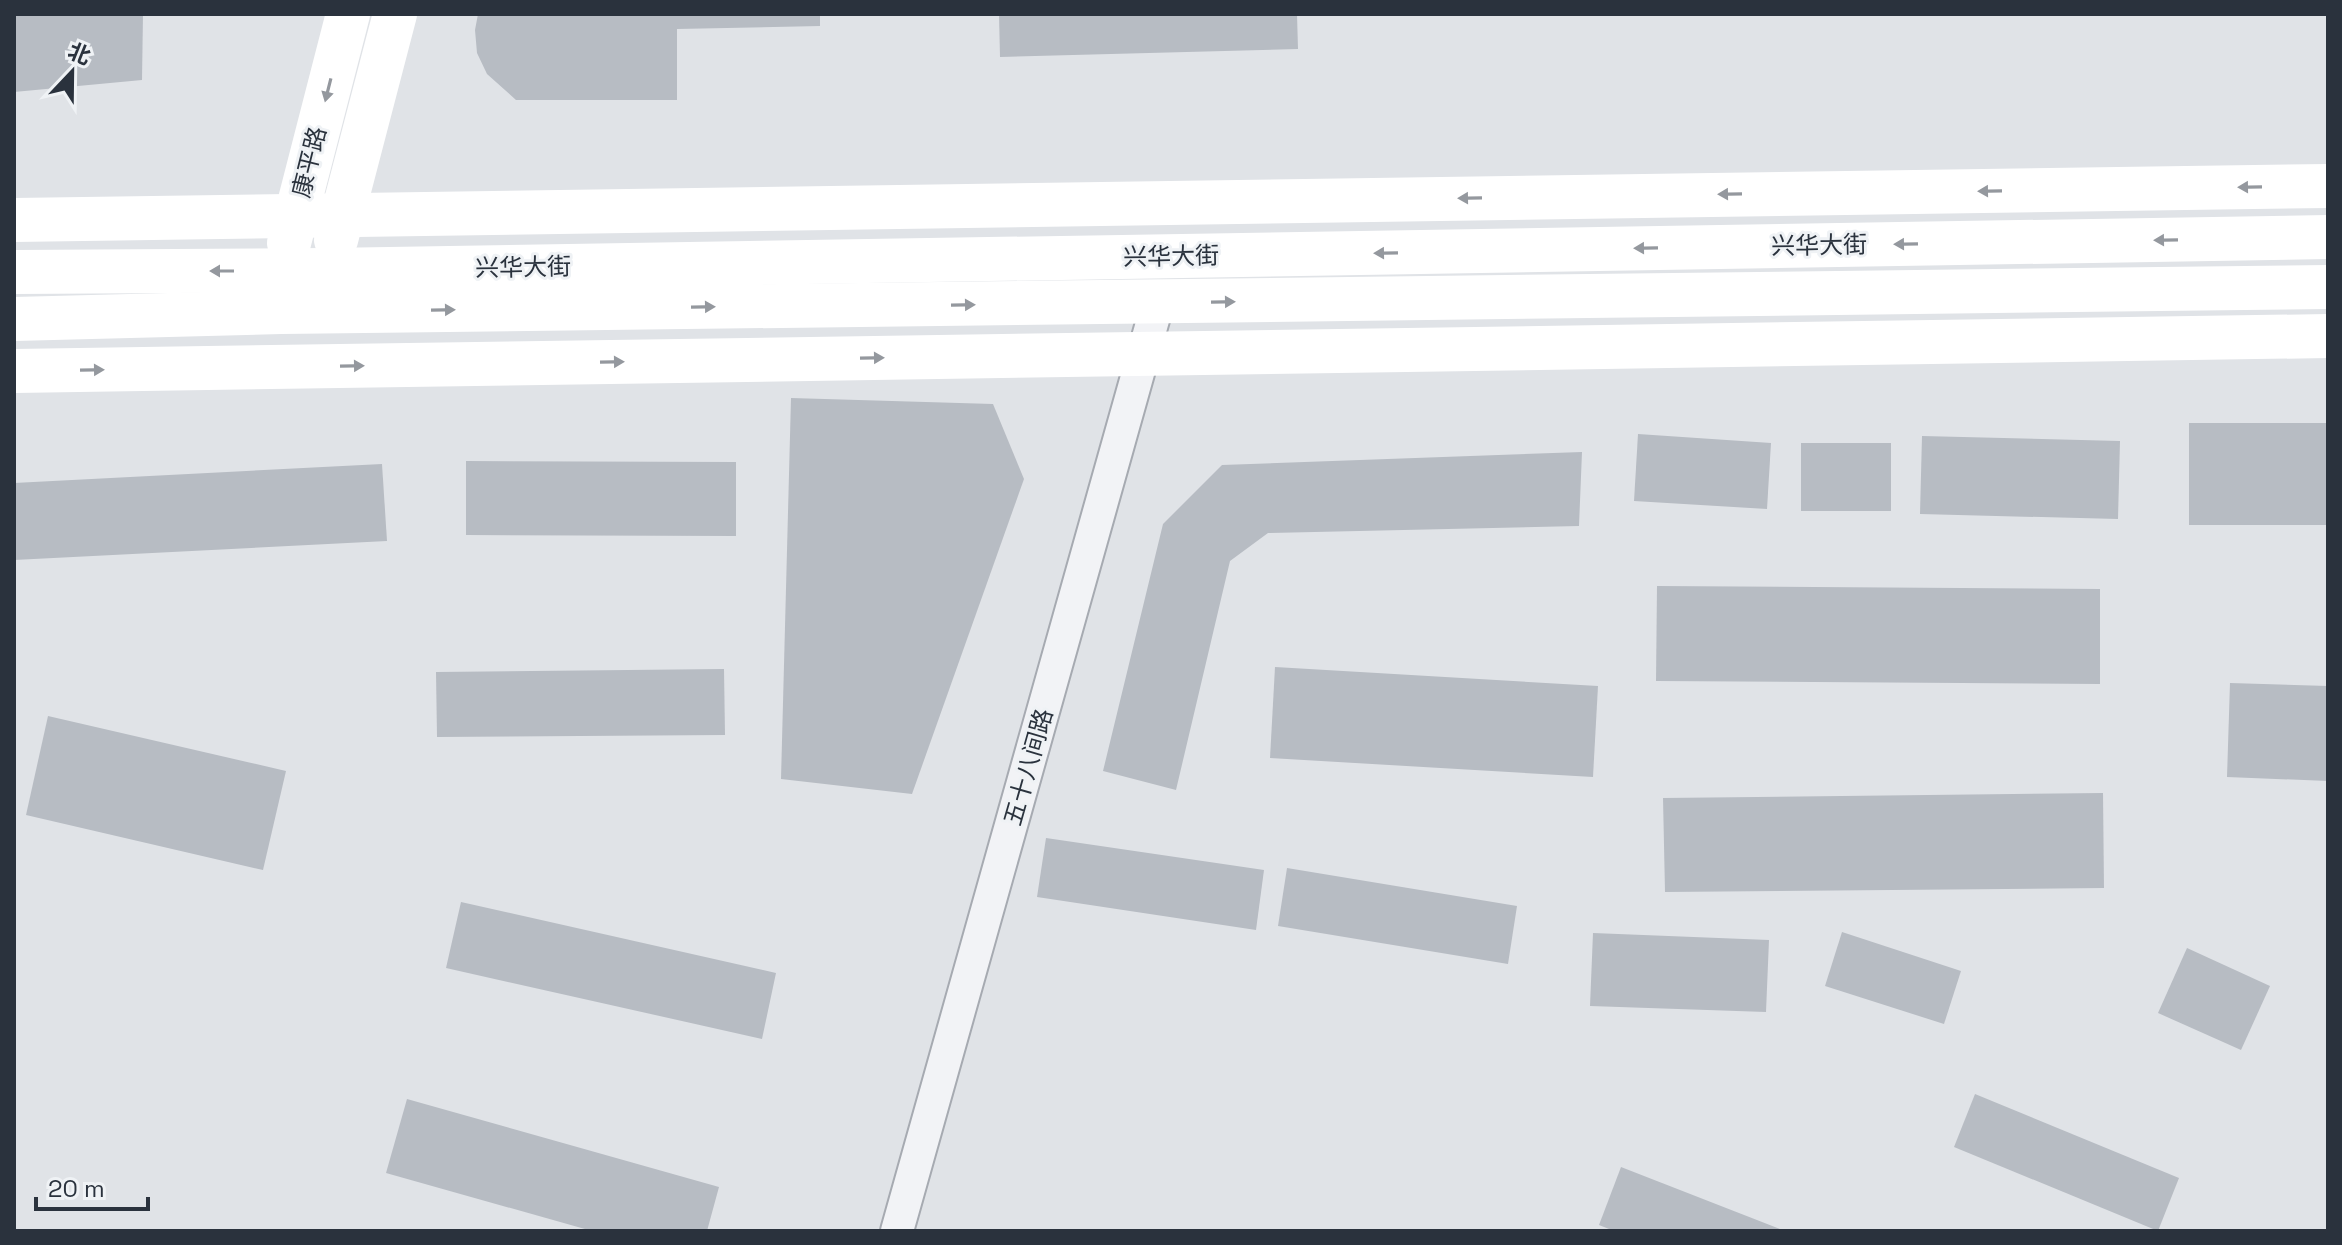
<svg xmlns="http://www.w3.org/2000/svg" width="2342" height="1245" font-family="'Space Grotesk','Noto Sans SC',sans-serif">
	<rect width="100%" height="100%" fill="#e0e3e7"/>
	<g fill="#b7bcc3">
		<polygon points="14,14 143,14 142,80 14,92"/>
		<polygon points="478,14 820,14 820,26 677,29 677,100 516,100 487,74 477,53 475,30"/>
		<polygon points="999,14 1297,14 1298,49 1000,57"/>
		<polygon points="791,398 993,404 1024,479 912,794 781,779"/>
		<rect x="2189" y="423" width="139" height="102"/>
		<polygon points="1638,434 1771,443 1767,509 1634,501"/>
		<polygon points="1922,436 2120,441 2118,519 1920,514"/>
		<rect x="1801" y="443" width="90" height="68"/>
		<polygon points="1582,452 1579,526 1268,533 1230,561 1176,790 1103,771 1163,524 1222,465"/>
		<polygon points="466,461 736,462 736,536 466,535"/>
		<polygon points="382,464 387,541 14,560 14,483"/>
		<polygon points="1657,586 2100,589 2100,684 1656,681"/>
		<polygon points="1275,667 1598,686 1593,777 1270,758"/>
		<polygon points="724,669 725,735 437,737 436,672"/>
		<polygon points="2230,683 2328,686 2328,781 2227,777"/>
		<polygon points="48,716 286,771 263,870 26,815"/>
		<polygon points="2103,793 2104,888 1665,892 1663,798"/>
		<polygon points="1046,838 1264,870 1256,930 1037,897"/>
		<polygon points="1287,868 1517,906 1508,964 1278,926"/>
		<polygon points="461,902 776,973 762,1039 446,968"/>
		<polygon points="1842,932 1961,971 1944,1024 1825,986"/>
		<polygon points="1593,933 1769,940 1766,1012 1590,1006"/>
		<polygon points="2187,948 2270,986 2241,1050 2158,1013"/>
		<polygon points="1975,1094 2179,1178 2158,1231 1954,1147"/>
		<polygon points="407,1099 719,1187 707,1231 592,1231 386,1173"/>
		<polygon points="1621,1167 1785,1231 1614,1231 1599,1225"/>
	</g>
	<g fill="none" stroke-linecap="round" stroke-linejoin="round">
		<defs>
			<polyline id="street" points="897,1231 1158,302"/>
		</defs>
		<use href="#street" stroke="#a6aab1" stroke-width="36"/>
		<use href="#street" stroke="#f2f3f6" stroke-width="32"/>
		<g stroke="#fff" stroke-width="44">
			<polyline points="14,220 2328,186"/>
			<polyline points="336,240 395,14"/>
			<polyline points="289,243 348,14"/>
			<polyline points="14,272 328,270 2328,237"/>
			<polyline points="14,319 281,312 2328,287"/>
			<polyline points="14,371 2328,336"/>
		</g>
	</g>
	<defs><path id="oneway-solid" d="M-6-.8H1V-3.2L6.5 0L1 3.2V.8H-6Z" transform="scale(2)"/></defs>
	<g fill="#94989e">
		<use href="#oneway-solid" transform="translate(328 90) rotate(104)"/>
		<use href="#oneway-solid" transform="translate(2250 187) rotate(179)"/>
		<use href="#oneway-solid" transform="translate(1990 191) rotate(179)"/>
		<use href="#oneway-solid" transform="translate(1730 194) rotate(179)"/>
		<use href="#oneway-solid" transform="translate(1470 198) rotate(179)"/>
		<use href="#oneway-solid" transform="translate(2166 240) rotate(179)"/>
		<use href="#oneway-solid" transform="translate(1906 244) rotate(179)"/>
		<use href="#oneway-solid" transform="translate(1646 248) rotate(179)"/>
		<use href="#oneway-solid" transform="translate(1386 253) rotate(179)"/>
		<use href="#oneway-solid" transform="translate(222 271) rotate(180)"/>
		<use href="#oneway-solid" transform="translate(1223 302) rotate(-1)"/>
		<use href="#oneway-solid" transform="translate(963 305) rotate(-1)"/>
		<use href="#oneway-solid" transform="translate(703 307) rotate(-1)"/>
		<use href="#oneway-solid" transform="translate(443 310) rotate(-1)"/>
		<use href="#oneway-solid" transform="translate(872 358) rotate(-1)"/>
		<use href="#oneway-solid" transform="translate(612 362) rotate(-1)"/>
		<use href="#oneway-solid" transform="translate(352 366) rotate(-1)"/>
		<use href="#oneway-solid" transform="translate(92 370) rotate(-1)"/>
	</g>
	<g text-anchor="middle" dominant-baseline="central" stroke-width="6" stroke-linejoin="round" paint-order="stroke">
		<g font-size="24" fill="#2a323d" stroke="#eff2f5">
			<text transform="translate(309 162) rotate(-76)">康平路</text>
			<text transform="translate(1819 245) rotate(-1)">兴华大街</text>
			<text transform="translate(1171 256) rotate(-1)">兴华大街</text>
			<text transform="translate(523 267) rotate(-1)">兴华大街</text>
			<text transform="translate(1028 767) rotate(-74)">五十八间路</text>
		</g>
	</g>
	<rect width="2342" height="1245" fill="none" stroke="#2a323d" stroke-width="32"/>
	<g transform="translate(72 72) rotate(22)" stroke="#eff2f5" stroke-width="6" paint-order="stroke">
	<path d="M0-6L14 30L0 20L-14 30Z" fill="#2a323d"/>
	<text y="-12" font-size="22" font-weight="bold" text-anchor="middle" fill="#2a323d">北</text>
	</g>
	<path d="M36 1197v12h112v-12" fill="none" stroke="#2a323d" stroke-width="4"/>
	<text x="48" y="1197" font-size="24" fill="#2a323d" stroke="#eff2f5" stroke-width="6" paint-order="stroke">20 m</text>
</svg>
